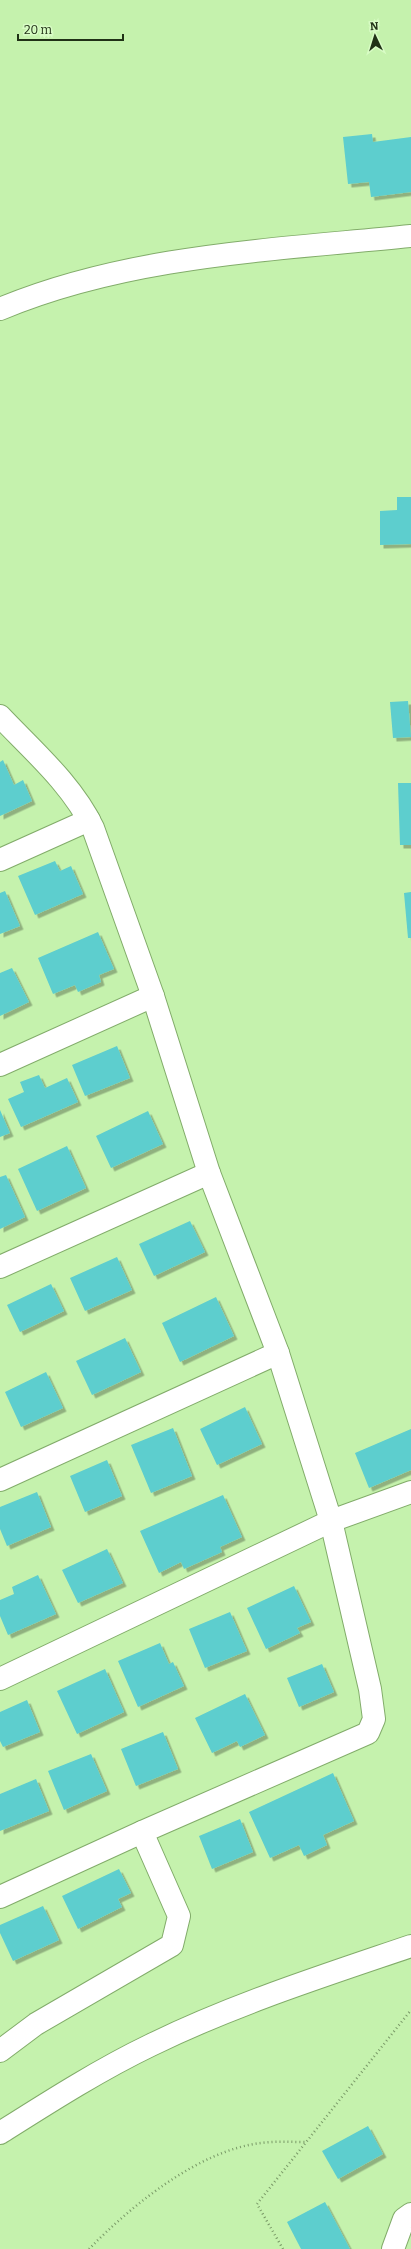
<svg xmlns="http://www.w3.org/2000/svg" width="411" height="2249" font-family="Bitter,serif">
	<defs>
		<filter id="shadow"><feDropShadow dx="3.5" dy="3.5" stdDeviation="0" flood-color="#0004"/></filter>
	</defs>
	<rect width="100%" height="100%" fill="#c5f2ad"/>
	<g fill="#5dcece" filter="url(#shadow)">
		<polygon points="372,134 373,142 411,137 411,192 371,197 369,182 348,184 343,137"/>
		<polygon points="397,497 411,497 411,544 380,545 380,511 397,510"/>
		<polygon points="408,701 411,737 393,738 390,702"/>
		<polygon points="3,760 14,785 23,780 32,801 0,816 0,762"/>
		<polygon points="398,783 411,783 411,845 400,845"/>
		<polygon points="55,861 60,871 71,866 83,894 35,915 18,876"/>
		<polygon points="5,891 20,926 0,934 0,893"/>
		<polygon points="411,892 411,938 408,938 404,893"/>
		<polygon points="98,932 114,969 99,975 101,982 78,992 75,985 53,994 38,958"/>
		<polygon points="12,968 29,1002 0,1016 0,973"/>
		<polygon points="117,1046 130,1078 85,1096 72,1065"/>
		<polygon points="39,1075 45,1088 67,1078 78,1102 21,1127 8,1099 24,1092 20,1082"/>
		<polygon points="0,1110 10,1133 0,1137"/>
		<polygon points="148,1111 163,1144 111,1168 96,1136"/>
		<polygon points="67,1146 86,1188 37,1211 18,1169"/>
		<polygon points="6,1175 25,1217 0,1229 0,1177"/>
		<polygon points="190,1221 205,1252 154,1276 139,1244"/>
		<polygon points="117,1257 132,1290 85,1311 70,1278"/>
		<polygon points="51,1284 64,1311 20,1332 7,1305"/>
		<polygon points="216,1297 234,1336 180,1362 162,1323"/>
		<polygon points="125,1338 141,1372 92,1395 76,1361"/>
		<polygon points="46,1372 63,1408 21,1427 5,1392"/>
		<polygon points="245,1407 262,1444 217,1465 200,1429"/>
		<polygon points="173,1428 192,1476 151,1493 131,1445"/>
		<polygon points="411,1429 411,1470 369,1488 355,1453"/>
		<polygon points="107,1460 122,1496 85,1512 70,1476"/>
		<polygon points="37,1492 51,1527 7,1546 0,1529 0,1507"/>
		<polygon points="223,1495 242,1537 220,1547 222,1552 184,1569 181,1562 159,1573 140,1531"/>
		<polygon points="107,1549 123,1583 78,1603 62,1570"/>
		<polygon points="38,1575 56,1614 8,1635 0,1616 0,1600 14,1594 12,1587"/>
		<polygon points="294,1586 311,1622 297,1628 300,1633 266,1649 247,1608"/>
		<polygon points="230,1612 247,1651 205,1668 189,1629"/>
		<polygon points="160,1643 169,1664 173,1662 184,1686 138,1707 118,1661"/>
		<polygon points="322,1664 334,1692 299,1707 287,1678"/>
		<polygon points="105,1669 124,1712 77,1734 57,1691"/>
		<polygon points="245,1694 265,1735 240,1747 237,1741 212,1753 195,1718"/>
		<polygon points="27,1700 40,1732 3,1747 0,1741 0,1712"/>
		<polygon points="163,1732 178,1769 136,1786 121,1749"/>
		<polygon points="91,1754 107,1791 64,1810 48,1771"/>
		<polygon points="333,1773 354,1821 323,1835 327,1845 304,1856 299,1845 270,1858 249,1812"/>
		<polygon points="36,1779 49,1811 0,1831 0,1794"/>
		<polygon points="240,1819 253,1852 212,1869 199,1836"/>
		<polygon points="119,1869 131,1893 118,1899 122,1907 78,1929 62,1896"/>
		<polygon points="43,1906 59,1940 13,1961 0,1933 0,1925"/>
		<polygon points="368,2126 383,2154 338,2179 322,2151"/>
		<polygon points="325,2202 350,2249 301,2249 287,2222"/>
	</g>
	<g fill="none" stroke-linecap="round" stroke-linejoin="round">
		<defs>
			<g id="minor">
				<path d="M 0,309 C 129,255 274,250 411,236"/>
				<path d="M 0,716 C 32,750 72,784 93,828 L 153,996 L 209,1173 L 278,1353 L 331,1521 L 370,1689 L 374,1719 L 368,1733 L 142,1832 L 0,1897"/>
				<polyline points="0,860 89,820"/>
				<polyline points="0,1065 153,996"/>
				<polyline points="0,1267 209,1173"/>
				<polyline points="0,1480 278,1353"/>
				<polyline points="0,1679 331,1521 411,1492"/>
				<polyline points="0,2051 36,2024 172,1945 179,1916 142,1832"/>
				<path d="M 0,2133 C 49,2102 99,2070 151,2045 C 235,2004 323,1976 411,1946"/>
				<polyline points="393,2249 404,2219 411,2214"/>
			</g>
		</defs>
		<use href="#minor" stroke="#82ac6a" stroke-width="24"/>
		<g stroke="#799967" stroke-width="2.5" stroke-dasharray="1 3" stroke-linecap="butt">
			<path d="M 89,2249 C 131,2206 199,2150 261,2143 C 276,2141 291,2142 307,2142"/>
			<polyline points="283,2249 257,2204 411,2010"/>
		</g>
		<use href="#minor" stroke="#fff" stroke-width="22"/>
	</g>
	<g transform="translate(375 36) rotate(356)" stroke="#d8fcc5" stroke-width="3" paint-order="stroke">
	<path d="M0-3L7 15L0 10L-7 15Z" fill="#203116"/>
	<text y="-6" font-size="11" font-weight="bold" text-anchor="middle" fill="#203116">N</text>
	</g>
	<path d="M18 34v6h105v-6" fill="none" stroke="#203116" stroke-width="2"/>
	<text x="24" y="34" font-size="12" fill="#203116" stroke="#d8fcc5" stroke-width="3" paint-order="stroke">20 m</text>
</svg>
